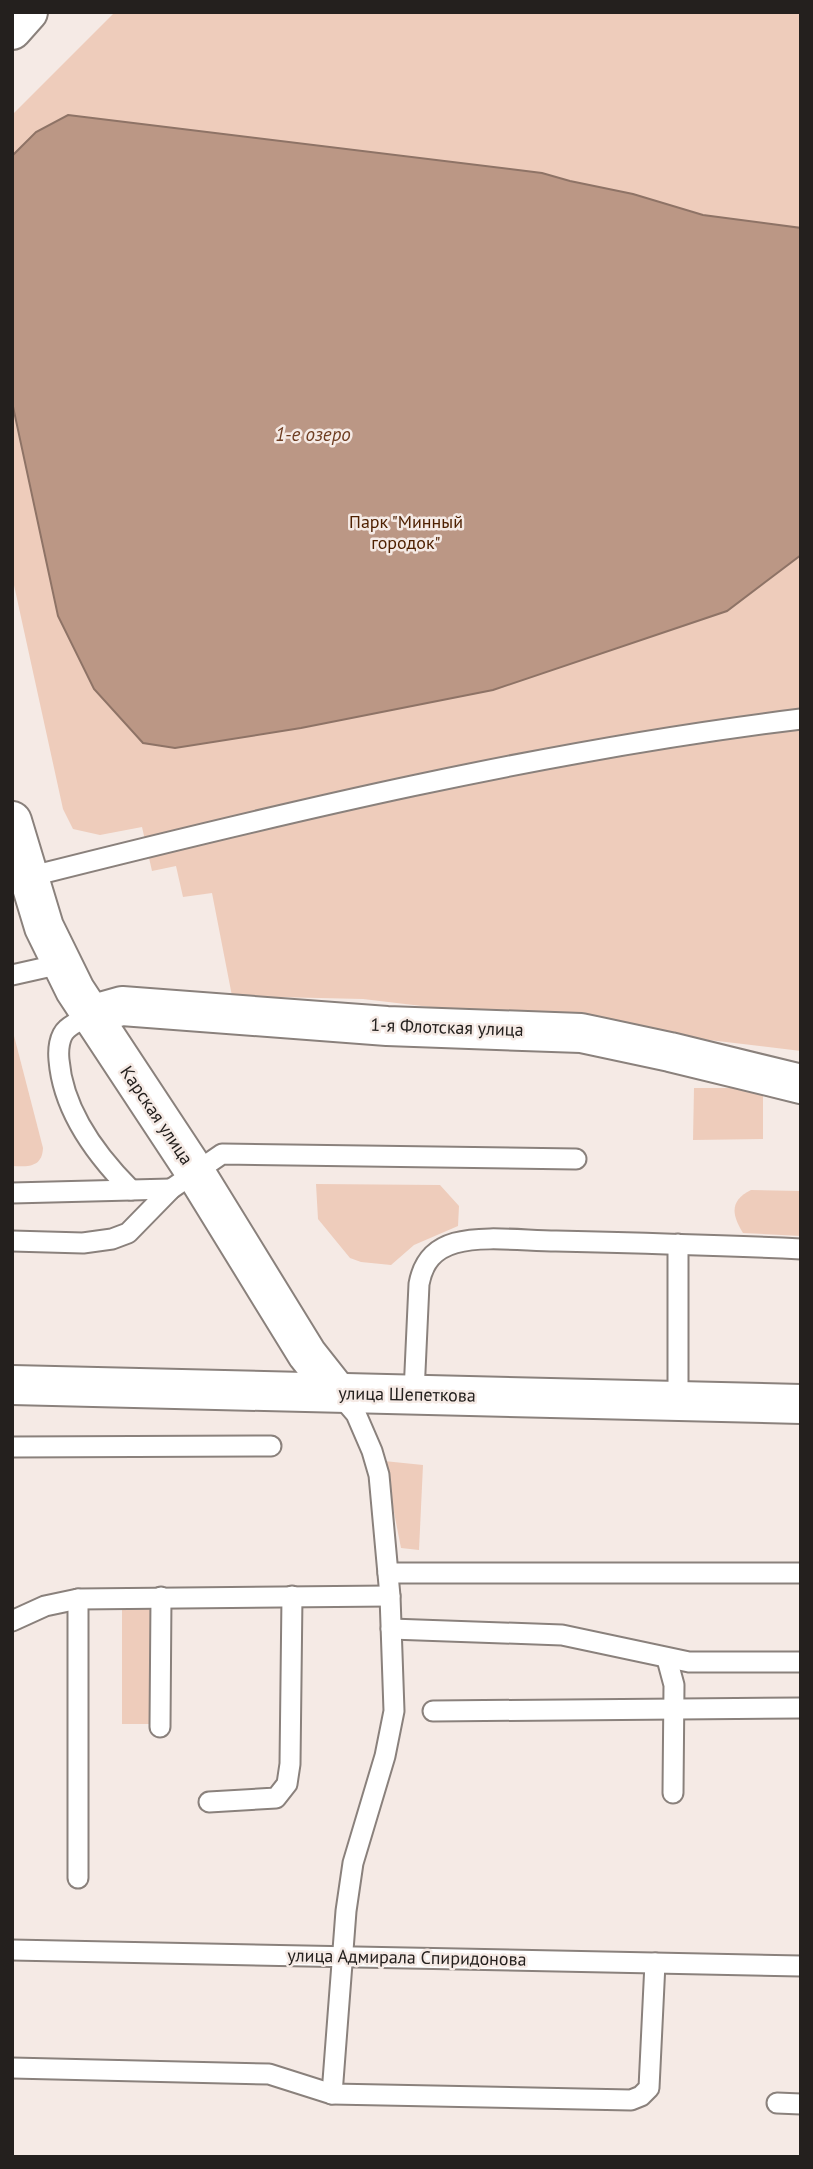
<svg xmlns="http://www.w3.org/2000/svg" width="813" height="2169" font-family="'PT Sans',sans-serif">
	<rect width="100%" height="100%" fill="#f5eae5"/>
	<g fill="#ecb">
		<polygon points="115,12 801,12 801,1051 363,999 232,996 212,893 183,897 176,866 152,871 142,827 100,835 73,829 63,809 12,576 12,115"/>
		<path d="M 12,1028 L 43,1148 C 42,1167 29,1167 12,1166 Z"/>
		<polygon points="694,1088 763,1088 763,1139 693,1140"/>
		<polygon points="316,1184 440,1185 459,1206 458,1226 414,1245 391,1265 361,1262 350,1258 318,1219"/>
		<path d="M 751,1190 L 801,1191 L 801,1236 L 743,1233 C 732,1215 729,1201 751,1190 Z"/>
		<polygon points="384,1461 423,1465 419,1550 401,1548"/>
		<rect x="122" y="1608" width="32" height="116"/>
	</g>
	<polygon fill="#bb9785" stroke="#8e7366" stroke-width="2" points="68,115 542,173 570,181 633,194 703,215 801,228 801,555 727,611 493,690 301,728 175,748 143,743 94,689 58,616 12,402 12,156 36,132"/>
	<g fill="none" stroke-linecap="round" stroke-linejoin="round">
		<defs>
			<g id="lane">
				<path d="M 28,877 C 282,813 540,751 801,719"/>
				<polyline points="12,975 61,964"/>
				<path d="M 90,1015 C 83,1020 73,1023 67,1029 C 59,1036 58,1050 59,1060 C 63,1110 96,1155 131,1190"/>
				<polyline points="12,1193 171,1189"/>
				<polyline points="12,1241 83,1243 112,1239 128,1233 171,1189 222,1154 576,1159"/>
				<path d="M 414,1393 L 419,1284 C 423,1262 434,1249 455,1243 C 484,1235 526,1241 556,1241 C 638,1243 719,1245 801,1249"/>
				<polyline points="678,1400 678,1244"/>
				<polyline points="12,1447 271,1446"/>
				<polyline points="388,1573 801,1573"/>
				<polyline points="12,1621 45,1606 78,1599 390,1596"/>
				<polyline points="391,1629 562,1635 689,1662 801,1662"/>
				<polyline points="667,1659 674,1685 673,1793"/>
				<polyline points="433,1711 801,1708"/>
				<polyline points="160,1727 161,1597"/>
				<polyline points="209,1802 276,1798 287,1784 290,1764 292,1596"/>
				<polyline points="78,1878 78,1599"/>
				<polyline points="12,1950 801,1966"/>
				<polyline points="12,2068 269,2074 332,2094 631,2100 641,2096 649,2088 655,1963"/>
				<polyline points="332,2094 346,1911 353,1863 385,1756 394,1711 390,1596 379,1475 372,1451 356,1414 338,1393"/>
				<polyline points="777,2103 801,2104"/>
			</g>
			<polyline id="street" points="90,1015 122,1006 387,1026 581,1033 670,1052 801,1084"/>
			<g id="secondary">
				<polyline points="12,30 28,12"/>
				<polyline points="12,821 44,927 75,990 195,1172 307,1354 337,1392"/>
				<polyline points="12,1385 801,1404"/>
			</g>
		</defs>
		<use href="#lane" stroke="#8a817c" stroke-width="23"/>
		<use href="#street" stroke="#8a817c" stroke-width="42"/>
		<use href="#secondary" stroke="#8a817c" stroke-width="42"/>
		<use href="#lane" stroke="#fff" stroke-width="19"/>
		<use href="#street" stroke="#fff" stroke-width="38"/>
		<use href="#secondary" stroke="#fff" stroke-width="38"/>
	</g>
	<g text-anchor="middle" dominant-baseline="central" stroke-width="5" stroke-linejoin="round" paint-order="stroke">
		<g font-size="18" fill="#4f2102" stroke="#f5eae5">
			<text x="406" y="521">Парк "Минный<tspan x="406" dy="21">городок"</tspan></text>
		</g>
		<g font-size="18" fill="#24201e" stroke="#f5eae5">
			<text transform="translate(447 1027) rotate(2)">1-я Флотская улица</text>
			<text transform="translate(157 1115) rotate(56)">Карская улица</text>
			<text transform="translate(407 1394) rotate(1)">улица Шепеткова</text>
			<text transform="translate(407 1957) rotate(1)">улица Адмирала Спиридонова</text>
		</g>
		<g font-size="19" font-style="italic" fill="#6e3d21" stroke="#f5eae5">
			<text x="313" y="434">1-е озеро</text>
		</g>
	</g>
	<rect width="813" height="2169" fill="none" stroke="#24201e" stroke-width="28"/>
</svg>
